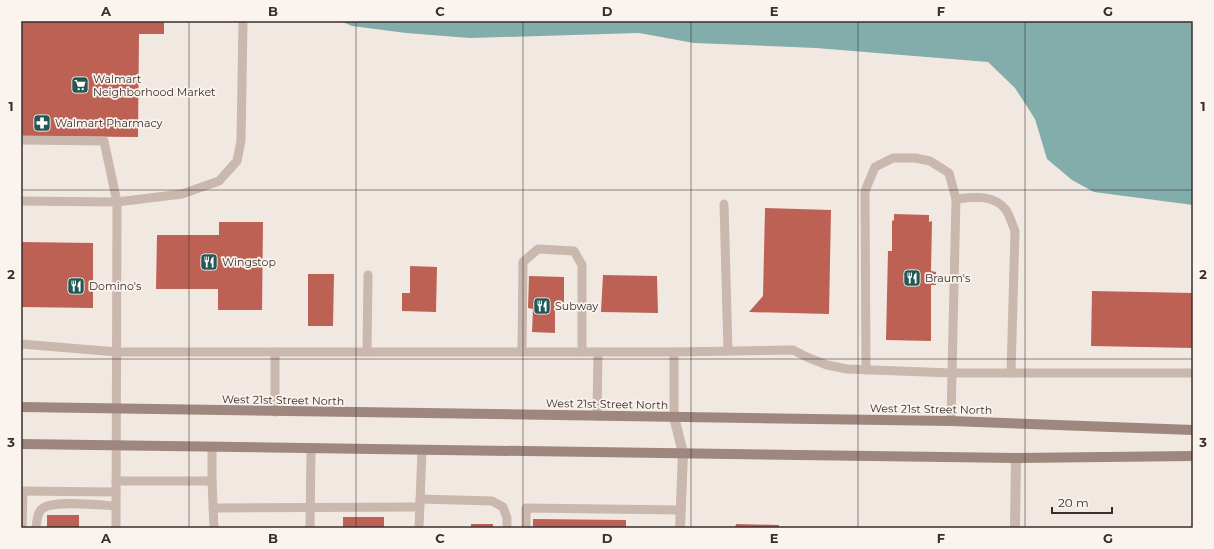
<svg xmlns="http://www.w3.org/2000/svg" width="1214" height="549" font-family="Montserrat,sans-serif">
	<rect width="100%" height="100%" fill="#f2e8e2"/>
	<polygon fill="#82adaa" points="340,21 1193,21 1193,205 1094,192 1072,180 1047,159 1035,119 1015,88 988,62 816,48 694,43 639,33 470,38 406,33 352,26"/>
	<g fill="#bd6154">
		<polygon points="21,21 164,21 164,34 139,34 138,137 21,136"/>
		<polygon points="765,208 831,210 829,314 749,312 763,296"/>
		<polygon points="894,214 929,215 929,222 932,221 931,271 936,272 936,285 931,285 931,341 886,340 888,251 892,251 892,221 894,220"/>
		<polygon points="219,222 263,222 262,310 218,310 218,289 156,289 157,235 219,235"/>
		<polygon points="21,242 93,243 93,308 21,307"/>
		<polygon points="410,266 437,267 436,312 402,311 402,293 410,293"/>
		<polygon points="308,274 334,274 333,326 308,326"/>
		<polygon points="603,275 657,276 658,313 601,312"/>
		<polygon points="529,276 564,277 564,303 555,303 555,333 532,332 533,309 528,308"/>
		<polygon points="1092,291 1193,293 1193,348 1091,346"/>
		<rect x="47" y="515" width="32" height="13"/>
		<rect x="343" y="517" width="41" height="11"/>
		<polygon points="533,519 626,520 626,528 533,528"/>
		<rect x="471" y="524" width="22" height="4"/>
		<polygon points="736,524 779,525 779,528 735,528"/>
	</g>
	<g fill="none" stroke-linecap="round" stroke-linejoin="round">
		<g stroke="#cab7ae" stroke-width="9">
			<polyline points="21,140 104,141 117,202 182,194 219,181 237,161 241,141 243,21"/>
			<path d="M 956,199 C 974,197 994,194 1006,210 C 1010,216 1012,224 1015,231 L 1011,373"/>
			<polyline points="21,201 117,202 116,528"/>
			<polyline points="724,204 728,351"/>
			<polyline points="21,344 117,352 674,352"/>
			<polyline points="275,352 275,412"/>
			<polyline points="367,352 368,275"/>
			<polyline points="522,352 523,262 538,249 574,251 582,265 582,352"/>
			<polyline points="866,370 865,191 875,167 893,158 915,158 930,161 949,173 956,199 952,373 1193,373"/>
			<polyline points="597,416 598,352"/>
			<polyline points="674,417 674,352 793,350 809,358 827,365 847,369 952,373 951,421"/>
			<polyline points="212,447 212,481"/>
			<polyline points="116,481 212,481 214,528"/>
			<polyline points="21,491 116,492"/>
			<polyline points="420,499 492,501 503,507 507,518 507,528"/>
			<polyline points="213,508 420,507"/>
			<polyline points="22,528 23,492"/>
			<path d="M 36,528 C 37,521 37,512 43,508 C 55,500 100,505 116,506"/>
			<polyline points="310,528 311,449"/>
			<polyline points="419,528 422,450"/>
			<polyline points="526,528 526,508 681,510"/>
		</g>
		<g stroke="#cab7ae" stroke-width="10">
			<polyline points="674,417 683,453 680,528"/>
			<polyline points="1015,528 1016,458"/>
		</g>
		<g stroke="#9d877f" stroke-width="10">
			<polyline points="21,407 951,421 1193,430"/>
			<polyline points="21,444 1016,458 1193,456"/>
		</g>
	</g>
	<path fill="none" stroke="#392e2c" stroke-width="1" stroke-opacity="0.55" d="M 189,21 L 189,528M 356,21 L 356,528M 523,21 L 523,528M 691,21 L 691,528M 858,21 L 858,528M 1025,21 L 1025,528M 21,190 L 1193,190M 21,359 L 1193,359"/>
	<defs>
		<symbol id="supermarket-square" viewBox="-11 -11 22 22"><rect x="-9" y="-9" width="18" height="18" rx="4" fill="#245855" stroke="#faf3ee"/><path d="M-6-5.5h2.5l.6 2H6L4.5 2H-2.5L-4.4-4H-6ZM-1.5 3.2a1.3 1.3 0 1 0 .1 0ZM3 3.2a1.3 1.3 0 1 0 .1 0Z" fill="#fff"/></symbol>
		<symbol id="pharmacy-square" viewBox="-11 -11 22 22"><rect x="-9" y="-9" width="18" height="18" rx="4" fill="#245855" stroke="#faf3ee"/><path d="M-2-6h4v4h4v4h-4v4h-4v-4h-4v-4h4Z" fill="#fff"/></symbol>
		<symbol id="restaurant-square" viewBox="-11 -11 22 22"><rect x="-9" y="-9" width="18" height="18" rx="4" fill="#245855" stroke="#faf3ee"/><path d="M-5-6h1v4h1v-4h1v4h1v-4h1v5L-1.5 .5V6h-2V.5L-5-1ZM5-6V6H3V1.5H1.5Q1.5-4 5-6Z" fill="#fff"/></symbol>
	</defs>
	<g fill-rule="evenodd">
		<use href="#supermarket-square" x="70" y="75" width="20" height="20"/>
		<use href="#pharmacy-square" x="32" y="113" width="20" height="20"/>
		<use href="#restaurant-square" x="199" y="252" width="20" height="20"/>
		<use href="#restaurant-square" x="902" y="268" width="20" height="20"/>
		<use href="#restaurant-square" x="66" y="276" width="20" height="20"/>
		<use href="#restaurant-square" x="532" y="296" width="20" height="20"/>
	</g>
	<g text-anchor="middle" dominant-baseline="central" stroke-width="3.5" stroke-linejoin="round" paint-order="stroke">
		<g font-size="11" fill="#392e2c" stroke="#faf3ee" text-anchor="start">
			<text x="93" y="79">Walmart<tspan x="93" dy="13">Neighborhood Market</tspan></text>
			<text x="55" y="123">Walmart Pharmacy</text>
			<text x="222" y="262">Wingstop</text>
			<text x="925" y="278">Braum's</text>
			<text x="89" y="286">Domino's</text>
			<text x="555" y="306">Subway</text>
		</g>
		<g font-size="11" fill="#392e2c" stroke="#faf3ee">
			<text transform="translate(283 400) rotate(1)">West 21st Street North</text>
			<text transform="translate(607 404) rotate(1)">West 21st Street North</text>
			<text transform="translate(931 409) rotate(1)">West 21st Street North</text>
		</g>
	</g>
	<rect width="1214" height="549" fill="none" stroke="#faf3ee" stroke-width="44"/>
	<path d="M1052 507v6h60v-6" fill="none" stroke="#392e2c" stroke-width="2"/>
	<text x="1058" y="507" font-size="12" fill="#392e2c" stroke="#faf3ee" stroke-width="3" paint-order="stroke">20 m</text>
	<rect x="22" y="22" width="1170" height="505" fill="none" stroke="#392e2c" stroke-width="1.5"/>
	<g font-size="13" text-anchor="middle" font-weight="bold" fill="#392e2c">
		<text x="106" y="16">A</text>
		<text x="273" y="16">B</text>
		<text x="440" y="16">C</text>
		<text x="607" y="16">D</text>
		<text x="774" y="16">E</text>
		<text x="941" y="16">F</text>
		<text x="1108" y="16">G</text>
		<text x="11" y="111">1</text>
		<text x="1203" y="111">1</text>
		<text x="11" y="279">2</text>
		<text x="1203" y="279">2</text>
		<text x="11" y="447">3</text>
		<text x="1203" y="447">3</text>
		<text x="106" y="543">A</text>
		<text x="273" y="543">B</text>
		<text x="440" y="543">C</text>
		<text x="607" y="543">D</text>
		<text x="774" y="543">E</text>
		<text x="941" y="543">F</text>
		<text x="1108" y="543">G</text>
	</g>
</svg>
